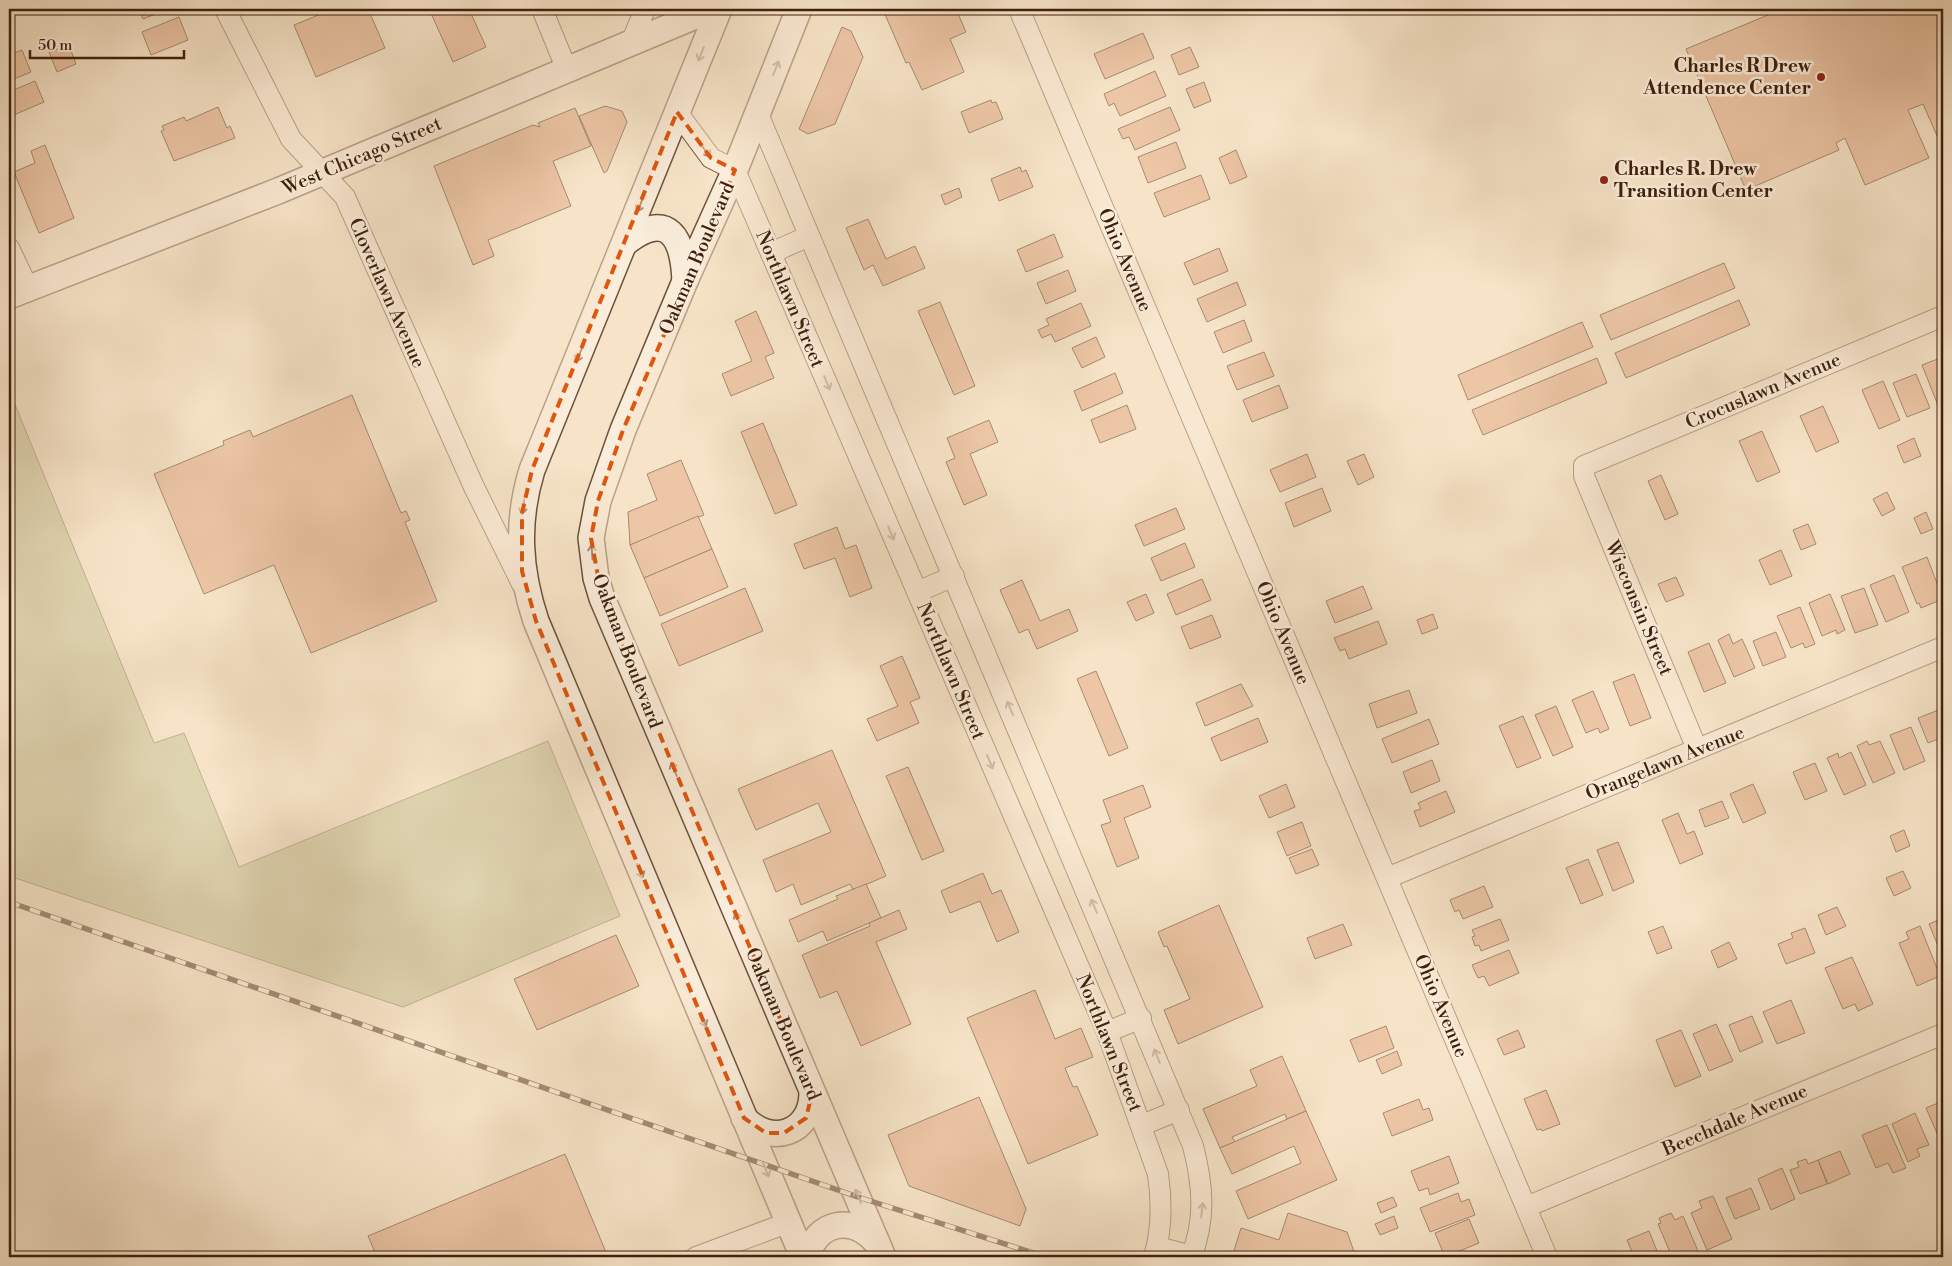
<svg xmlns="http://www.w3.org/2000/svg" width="1952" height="1266" font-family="'Libre Bodoni',serif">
	<rect width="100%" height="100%" fill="#f7e4c8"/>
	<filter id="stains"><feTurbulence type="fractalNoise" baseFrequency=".004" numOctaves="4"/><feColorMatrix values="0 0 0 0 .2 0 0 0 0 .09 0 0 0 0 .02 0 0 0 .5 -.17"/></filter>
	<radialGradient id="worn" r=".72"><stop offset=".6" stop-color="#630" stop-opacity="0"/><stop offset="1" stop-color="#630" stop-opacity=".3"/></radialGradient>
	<polygon fill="#c2c293" stroke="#817150" points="9,390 154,743 184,733 239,867 548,741 620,916 403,1007 9,876"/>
	<g fill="#e1a27c" stroke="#40200c">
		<polygon points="139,9 168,9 143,19"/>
		<polygon points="333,9 368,9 385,48 316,77 294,25"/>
		<polygon points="429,9 450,9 452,13 460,9 469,9 486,47 453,62"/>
		<polygon points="891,9 899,11 956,9 966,32 950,39 964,72 922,90 909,62 906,63 884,12"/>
		<polygon points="1766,9 1943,9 1943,136 1938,138 1923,104 1908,110 1929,158 1865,185 1845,138 1836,143 1839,150 1746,190 1686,49 1768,15"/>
		<polygon points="179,17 188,40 151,55 142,32"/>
		<polygon points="842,27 851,31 863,57 835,124 808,134 799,129"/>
		<polygon points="1143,33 1154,58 1105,79 1094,54"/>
		<polygon points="69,45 76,64 57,72 49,52"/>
		<polygon points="1190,47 1199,67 1179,75 1171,55"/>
		<polygon points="22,50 31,72 9,81 9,55"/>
		<polygon points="1155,71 1166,96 1120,116 1114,103 1109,106 1104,94"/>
		<polygon points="35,81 44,102 9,117 9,92"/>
		<polygon points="1204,82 1211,101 1194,108 1186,89"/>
		<polygon points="991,100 992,103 996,102 1003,119 969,133 961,112"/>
		<polygon points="605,106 622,111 627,122 607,171 604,173 579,116"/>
		<polygon points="218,107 227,128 230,126 235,138 174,161 161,131 164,130 162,126 184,117 186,121"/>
		<polygon points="1170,107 1180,130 1135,150 1129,137 1123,139 1118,129"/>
		<polygon points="575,108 591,146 553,161 571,206 488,240 494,256 473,265 434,166 533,125 540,127 538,123"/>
		<polygon points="1176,142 1186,168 1148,183 1138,157"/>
		<polygon points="45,145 74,218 39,233 14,172 35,163 31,151"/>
		<polygon points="1236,150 1247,177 1230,184 1219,158"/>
		<polygon points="1020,167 1022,172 1026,170 1033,187 999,201 991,179"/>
		<polygon points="1201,175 1210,199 1164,217 1154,193"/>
		<polygon points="959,188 962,197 945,205 941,195"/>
		<polygon points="868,219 886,259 915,246 925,268 883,286 873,265 864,270 846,228"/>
		<polygon points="1054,234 1063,257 1026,272 1017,250"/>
		<polygon points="1219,248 1228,271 1194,285 1184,263"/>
		<polygon points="1724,263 1735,288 1611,340 1600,315"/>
		<polygon points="1068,270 1076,291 1046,304 1037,283"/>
		<polygon points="1237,282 1246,305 1207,322 1197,299"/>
		<polygon points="1739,300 1750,325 1626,378 1615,353"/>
		<polygon points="940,302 975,386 954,395 918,311"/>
		<polygon points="1081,303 1091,326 1055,342 1051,334 1042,338 1038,330 1049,325 1046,319"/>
		<polygon points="756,311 774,353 765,357 774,378 731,396 722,374 752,361 735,321"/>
		<polygon points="1244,320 1252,341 1223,353 1214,332"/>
		<polygon points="1582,322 1593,347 1468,400 1458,375"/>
		<polygon points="1096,337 1105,357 1082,368 1072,348"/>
		<polygon points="1264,352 1274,376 1237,390 1227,366"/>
		<polygon points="1943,357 1943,406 1939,408 1922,365"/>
		<polygon points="1597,358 1607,383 1483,435 1472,410"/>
		<polygon points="1115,373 1123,393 1082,411 1074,391"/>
		<polygon points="1916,374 1930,408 1907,417 1893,383"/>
		<polygon points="1883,381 1900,420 1879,429 1862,390"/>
		<polygon points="1279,385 1288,408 1252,422 1243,400"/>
		<polygon points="352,395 401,513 406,511 410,520 405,522 437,601 311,653 274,565 204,594 154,474 224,445 223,441 250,430 253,437"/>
		<polygon points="1127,405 1136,429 1100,443 1091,420"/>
		<polygon points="1823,406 1839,442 1816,452 1800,416"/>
		<polygon points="989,420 998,442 970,454 987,495 964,505 946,462 955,458 947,438"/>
		<polygon points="763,423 797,505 775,514 741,432"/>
		<polygon points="1762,431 1780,472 1757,482 1739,441"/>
		<polygon points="1914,438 1921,456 1904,463 1897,446"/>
		<polygon points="1307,454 1316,477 1280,492 1270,470"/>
		<polygon points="1364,454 1374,477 1358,485 1347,461"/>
		<polygon points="681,460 704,515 630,545 628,512 657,500 647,474"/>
		<polygon points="1661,475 1678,514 1665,520 1648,481"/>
		<polygon points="1322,488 1331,511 1294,527 1285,503"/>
		<polygon points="1887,492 1895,509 1882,516 1873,499"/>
		<polygon points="1176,508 1185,529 1144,546 1135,525"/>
		<polygon points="1926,512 1933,529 1921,534 1914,518"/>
		<polygon points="698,516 712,549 644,578 630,545"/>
		<polygon points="1808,524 1816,544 1801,550 1793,530"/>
		<polygon points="837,527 845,549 856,545 872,588 850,597 835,558 804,569 794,544"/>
		<polygon points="1185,543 1195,567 1161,581 1151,558"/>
		<polygon points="1943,543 1943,556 1942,557 1938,546"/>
		<polygon points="712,549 728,587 660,616 644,578"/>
		<polygon points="1781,550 1792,576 1770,585 1759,560"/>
		<polygon points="1927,557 1943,599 1921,608 1919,603 1917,604 1902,567"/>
		<polygon points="1943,558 1943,574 1938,560"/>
		<polygon points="1894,575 1909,612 1886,622 1870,585"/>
		<polygon points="1676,577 1684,595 1666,602 1658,584"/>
		<polygon points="1202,579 1211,600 1176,615 1167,594"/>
		<polygon points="1022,580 1040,621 1069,609 1078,631 1037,649 1028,629 1019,633 1000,590"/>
		<polygon points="1363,586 1372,609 1335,623 1326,601"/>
		<polygon points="745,588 763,631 679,666 661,624"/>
		<polygon points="1864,588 1878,625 1855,633 1841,596"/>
		<polygon points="1146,594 1154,613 1136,621 1127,602"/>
		<polygon points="1830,594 1845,630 1837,634 1836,630 1822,636 1809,603"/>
		<polygon points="1800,607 1815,644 1805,648 1803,643 1791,648 1777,616"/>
		<polygon points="1433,614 1438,628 1422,634 1417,620"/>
		<polygon points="1212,615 1221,637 1190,649 1181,627"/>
		<polygon points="1378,621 1387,644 1349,659 1345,649 1340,651 1334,638"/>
		<polygon points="1776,632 1786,657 1763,666 1753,641"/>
		<polygon points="1729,634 1733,644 1742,639 1755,668 1734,677 1718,640"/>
		<polygon points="1709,643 1726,683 1704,692 1688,652"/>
		<polygon points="902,656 920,698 910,702 919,723 877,741 867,719 898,706 880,666"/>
		<polygon points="1096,671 1128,748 1109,756 1077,679"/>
		<polygon points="1634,674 1651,718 1630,726 1613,682"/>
		<polygon points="1241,684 1253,706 1205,726 1196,703"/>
		<polygon points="1409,690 1417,713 1377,728 1369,704"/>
		<polygon points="1593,691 1609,729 1600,733 1598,728 1586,733 1572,700"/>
		<polygon points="1556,706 1573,747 1553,756 1535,715"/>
		<polygon points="1941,709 1943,737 1928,743 1918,718"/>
		<polygon points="1523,716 1541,758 1517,768 1499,726"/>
		<polygon points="1258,718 1268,742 1221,761 1211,738"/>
		<polygon points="1429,719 1439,744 1392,763 1382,739"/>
		<polygon points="1911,727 1925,761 1904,770 1890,735"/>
		<polygon points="1867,741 1869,745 1880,741 1895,773 1873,783 1857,746"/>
		<polygon points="832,750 886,876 853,890 850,884 801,905 793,884 776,892 763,860 831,832 818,803 756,830 738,789"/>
		<polygon points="1851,752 1866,785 1844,795 1827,758 1838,753 1839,758"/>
		<polygon points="1432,760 1440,781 1411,793 1403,772"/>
		<polygon points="1815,763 1827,791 1805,800 1793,772"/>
		<polygon points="908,767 944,851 922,860 886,776"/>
		<polygon points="1286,784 1295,807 1269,818 1259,796"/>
		<polygon points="1753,784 1766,813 1743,823 1730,794"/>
		<polygon points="1143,785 1151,807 1124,818 1139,858 1117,867 1101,825 1111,822 1103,800"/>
		<polygon points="1446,791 1455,812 1420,827 1414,811 1421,809 1418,803"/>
		<polygon points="1722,801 1729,818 1705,827 1699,810"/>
		<polygon points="1678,813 1687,834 1694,831 1703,854 1680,864 1662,820"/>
		<polygon points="1302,822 1311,846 1287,856 1277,832"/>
		<polygon points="1904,830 1910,846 1896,852 1890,836"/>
		<polygon points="1618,842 1634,882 1613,891 1597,850"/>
		<polygon points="1312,849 1319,865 1296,874 1289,858"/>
		<polygon points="1588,859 1603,895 1581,904 1566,868"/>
		<polygon points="1903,871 1911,888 1894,896 1886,878"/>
		<polygon points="983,873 992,894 1001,890 1019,932 997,942 980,901 950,913 941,891"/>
		<polygon points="866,884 881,918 827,941 823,931 798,942 789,920 838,899 836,896"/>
		<polygon points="1484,886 1493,907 1463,919 1459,910 1455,912 1450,900"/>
		<polygon points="1219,905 1263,1007 1178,1044 1164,1010 1190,999 1167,946 1164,947 1158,932"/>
		<polygon points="1837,907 1846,926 1826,935 1818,915"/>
		<polygon points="899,910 907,929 876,942 911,1024 861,1046 837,991 820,998 802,955 870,926 869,923"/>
		<polygon points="1943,918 1943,958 1929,924"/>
		<polygon points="1500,919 1509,940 1481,951 1479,945 1475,946 1472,937 1475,936 1472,930"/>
		<polygon points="1343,924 1352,945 1315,959 1307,938"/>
		<polygon points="1663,926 1672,948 1657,954 1648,932"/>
		<polygon points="1920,926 1940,976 1917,986 1899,943 1909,939 1906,932"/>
		<polygon points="1805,928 1815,953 1786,964 1778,944 1793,938 1791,933"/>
		<polygon points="616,935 639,986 537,1030 514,979"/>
		<polygon points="1729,942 1737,959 1718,968 1711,951"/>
		<polygon points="1509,950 1519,973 1489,986 1484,976 1478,978 1472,965"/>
		<polygon points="1852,957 1873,1004 1858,1011 1855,1004 1843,1009 1825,968"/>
		<polygon points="1035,990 1055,1039 1081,1028 1093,1057 1065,1068 1073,1087 1077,1086 1098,1135 1028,1164 967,1018"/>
		<polygon points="1791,1000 1805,1033 1777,1044 1763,1012"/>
		<polygon points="1752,1016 1763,1042 1740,1052 1729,1025"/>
		<polygon points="1716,1024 1733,1061 1709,1071 1693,1034"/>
		<polygon points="1386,1026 1394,1048 1359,1062 1350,1040"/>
		<polygon points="1518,1030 1525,1047 1504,1055 1497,1039"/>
		<polygon points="1681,1030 1701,1076 1675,1087 1656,1040"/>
		<polygon points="1397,1051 1402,1065 1382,1074 1376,1060"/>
		<polygon points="1282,1056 1306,1111 1287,1119 1285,1114 1232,1137 1235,1142 1220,1148 1203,1109 1257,1086 1250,1070"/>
		<polygon points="1546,1090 1560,1124 1542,1131 1541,1129 1537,1130 1524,1099"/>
		<polygon points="979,1097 1026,1209 1020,1226 909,1186 888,1135"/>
		<polygon points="1419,1099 1423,1110 1429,1108 1433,1120 1392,1136 1383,1113"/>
		<polygon points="1943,1101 1943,1147 1926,1108"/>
		<polygon points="1306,1111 1337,1180 1248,1219 1236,1191 1301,1163 1294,1146 1232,1174 1220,1148"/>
		<polygon points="1915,1113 1929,1145 1917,1149 1920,1156 1908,1162 1892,1124"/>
		<polygon points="1887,1125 1906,1168 1893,1173 1888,1163 1876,1168 1862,1135"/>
		<polygon points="1840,1151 1850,1174 1828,1184 1818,1160"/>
		<polygon points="565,1154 608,1257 377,1257 368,1236"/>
		<polygon points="1449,1156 1459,1183 1430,1195 1428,1188 1419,1191 1411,1171"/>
		<polygon points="1806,1159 1808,1164 1818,1160 1827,1184 1800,1194 1790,1170 1799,1167 1797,1162"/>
		<polygon points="1782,1168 1795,1199 1771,1210 1758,1179"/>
		<polygon points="1751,1188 1760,1209 1735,1219 1726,1198"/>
		<polygon points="1458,1193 1461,1202 1469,1199 1475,1215 1430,1232 1420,1208"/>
		<polygon points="1713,1196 1732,1239 1707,1250 1691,1213 1702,1208 1699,1201"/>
		<polygon points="1393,1197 1397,1206 1381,1213 1377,1203"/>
		<polygon points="1288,1213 1347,1232 1356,1257 1232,1257 1241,1228 1279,1240"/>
		<polygon points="1671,1213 1675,1220 1683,1216 1698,1251 1684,1257 1672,1257 1658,1224 1661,1223 1659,1218"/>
		<polygon points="1394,1216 1398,1228 1380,1235 1375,1224"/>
		<polygon points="1469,1219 1479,1243 1445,1257 1435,1233"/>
		<polygon points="1649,1231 1659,1256 1634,1257 1627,1240"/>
	</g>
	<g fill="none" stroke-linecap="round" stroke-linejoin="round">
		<defs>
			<g id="minor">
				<polyline points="225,9 291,139 345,197 474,487 522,584"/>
				<polyline points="542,9 567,70"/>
				<polyline points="1019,9 1547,1257"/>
				<polyline points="631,43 645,9"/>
				<path d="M 677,112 L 711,158 L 735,170 L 1107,1032 L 1158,1174 C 1162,1202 1162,1230 1154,1257"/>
				<path d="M 758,114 L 1193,1146 C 1203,1185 1206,1219 1191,1257"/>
				<polyline points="9,248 28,288"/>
				<polyline points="771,253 809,236"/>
				<polyline points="917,592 954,576"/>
				<polyline points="1697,749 1584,476 1584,466 1943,316"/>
				<polyline points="1387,878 1943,647"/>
				<polyline points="1107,1032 1141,1018"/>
				<polyline points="1142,1125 1179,1110"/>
				<polyline points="1526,1207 1943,1034"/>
				<polyline points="1157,1247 1192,1256"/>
				<polyline points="696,1257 787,1223"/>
			</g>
			<g id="tertiary">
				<path d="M 719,9 L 532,470 C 516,522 519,570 536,621 L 803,1257"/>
				<polyline points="799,9 735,170 685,281 623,430 598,501 591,538 596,578 602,598 883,1257"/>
				<path d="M 625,243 C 669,209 683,238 685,281"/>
				<polyline points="9,296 278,191 712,9"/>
				<path d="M 744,1118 C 771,1147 811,1133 812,1094"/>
				<path d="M 807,1257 C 817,1221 853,1214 877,1243"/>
			</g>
		</defs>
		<use href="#minor" stroke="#6e513b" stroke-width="22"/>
		<use href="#tertiary" stroke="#6e513b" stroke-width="28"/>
		<use href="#minor" stroke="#faeddb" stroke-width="20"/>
		<use href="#tertiary" stroke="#faeddb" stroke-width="25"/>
		<defs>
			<polyline id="rail" points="9,902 858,1197 1046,1257"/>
		</defs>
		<use href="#rail" stroke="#40200c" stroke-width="5.5"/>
		<use href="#rail" stroke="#faeddb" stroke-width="4" stroke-dasharray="11" stroke-linecap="butt"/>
	</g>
	<defs><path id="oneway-shaft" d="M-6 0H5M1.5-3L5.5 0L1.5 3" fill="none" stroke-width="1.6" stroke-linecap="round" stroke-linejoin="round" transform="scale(1.25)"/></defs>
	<g stroke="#a6917e">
		<use href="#oneway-shaft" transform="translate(701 54) rotate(112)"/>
		<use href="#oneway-shaft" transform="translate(776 68) rotate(-68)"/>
		<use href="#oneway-shaft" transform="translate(706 151) rotate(53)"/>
		<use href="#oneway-shaft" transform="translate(640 205) rotate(112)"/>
		<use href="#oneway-shaft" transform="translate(579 355) rotate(112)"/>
		<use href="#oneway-shaft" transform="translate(827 383) rotate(67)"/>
		<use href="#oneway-shaft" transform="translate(523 507) rotate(99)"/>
		<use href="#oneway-shaft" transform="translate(891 533) rotate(67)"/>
		<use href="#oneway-shaft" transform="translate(592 552) rotate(-94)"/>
		<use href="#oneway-shaft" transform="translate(1010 708) rotate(-113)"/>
		<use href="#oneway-shaft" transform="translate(990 762) rotate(67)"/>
		<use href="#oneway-shaft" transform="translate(674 769) rotate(-113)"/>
		<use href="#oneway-shaft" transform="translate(640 871) rotate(67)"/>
		<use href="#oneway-shaft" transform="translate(1094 906) rotate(-113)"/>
		<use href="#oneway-shaft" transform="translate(738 919) rotate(-113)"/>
		<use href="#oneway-shaft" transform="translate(703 1020) rotate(67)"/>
		<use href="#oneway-shaft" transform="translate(1157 1056) rotate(-112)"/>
		<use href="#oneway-shaft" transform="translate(766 1170) rotate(68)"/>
		<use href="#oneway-shaft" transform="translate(858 1196) rotate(-113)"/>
		<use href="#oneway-shaft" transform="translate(1202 1210) rotate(-84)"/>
	</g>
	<path d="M0 0H1952V1266H0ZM 677,112 L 711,158 L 735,170 L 623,430 L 598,501 L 591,538 L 602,598 L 812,1094 L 806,1118 L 784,1133 L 766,1133 L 744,1118 L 536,621 L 522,571 L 522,513 L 532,470 Z" fill="#f7e4c8" fill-opacity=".55" fill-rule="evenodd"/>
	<path fill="none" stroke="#e0560c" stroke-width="4" stroke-dasharray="10 6" stroke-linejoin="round" d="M 677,112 L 711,158 L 735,170 L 623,430 L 598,501 L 591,538 L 602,598 L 812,1094 L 806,1118 L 784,1133 L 766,1133 L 744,1118 L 536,621 L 522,571 L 522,513 L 532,470 Z"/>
	<g fill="#8f2418" stroke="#faeddb" stroke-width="2">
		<circle cx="1821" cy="77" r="5"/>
		<circle cx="1604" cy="180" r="5"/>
	</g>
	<g text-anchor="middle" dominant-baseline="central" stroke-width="5" stroke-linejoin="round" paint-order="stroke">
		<g font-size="19" font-weight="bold" fill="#40200c" stroke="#faeddb" text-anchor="end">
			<text x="1811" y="66">Charles R Drew<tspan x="1811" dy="22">Attendence Center</tspan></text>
			<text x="1614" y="169" text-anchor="start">Charles R. Drew<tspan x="1614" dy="22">Transition Center</tspan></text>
		</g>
		<g font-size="19" fill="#40200c" stroke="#faeddb">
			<text transform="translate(362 156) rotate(-23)">West Chicago Street</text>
			<text transform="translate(697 258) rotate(-67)">Oakman Boulevard</text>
			<text transform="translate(1125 260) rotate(67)">Ohio Avenue</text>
			<text transform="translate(387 293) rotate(66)">Cloverlawn Avenue</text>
			<text transform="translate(790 299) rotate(67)">Northlawn Street</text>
			<text transform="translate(1763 391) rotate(-23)">Crocuslawn Avenue</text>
			<text transform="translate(1639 608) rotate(67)">Wisconsin Street</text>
			<text transform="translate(1283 633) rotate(67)">Ohio Avenue</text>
			<text transform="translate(627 651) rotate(69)">Oakman Boulevard</text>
			<text transform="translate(951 671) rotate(67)">Northlawn Street</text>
			<text transform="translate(1665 763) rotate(-22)">Orangelawn Avenue</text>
			<text transform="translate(1441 1006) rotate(67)">Ohio Avenue</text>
			<text transform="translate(783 1024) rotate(67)">Oakman Boulevard</text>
			<text transform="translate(1109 1043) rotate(68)">Northlawn Street</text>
			<text transform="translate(1735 1120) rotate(-23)">Beechdale Avenue</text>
		</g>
	</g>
	<rect width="1952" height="1266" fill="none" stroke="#f7e4c8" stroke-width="30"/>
	<rect x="10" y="10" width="1932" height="1246" fill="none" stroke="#40200c" stroke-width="2.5"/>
	<rect x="15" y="15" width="1922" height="1236" fill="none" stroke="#40200c"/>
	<path d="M30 50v8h154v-8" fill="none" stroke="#40200c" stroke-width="2.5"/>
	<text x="38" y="50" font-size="15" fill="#40200c" stroke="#faeddb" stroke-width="4" paint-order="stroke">50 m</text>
	<rect width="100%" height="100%" filter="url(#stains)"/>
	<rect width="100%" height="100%" fill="url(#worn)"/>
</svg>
